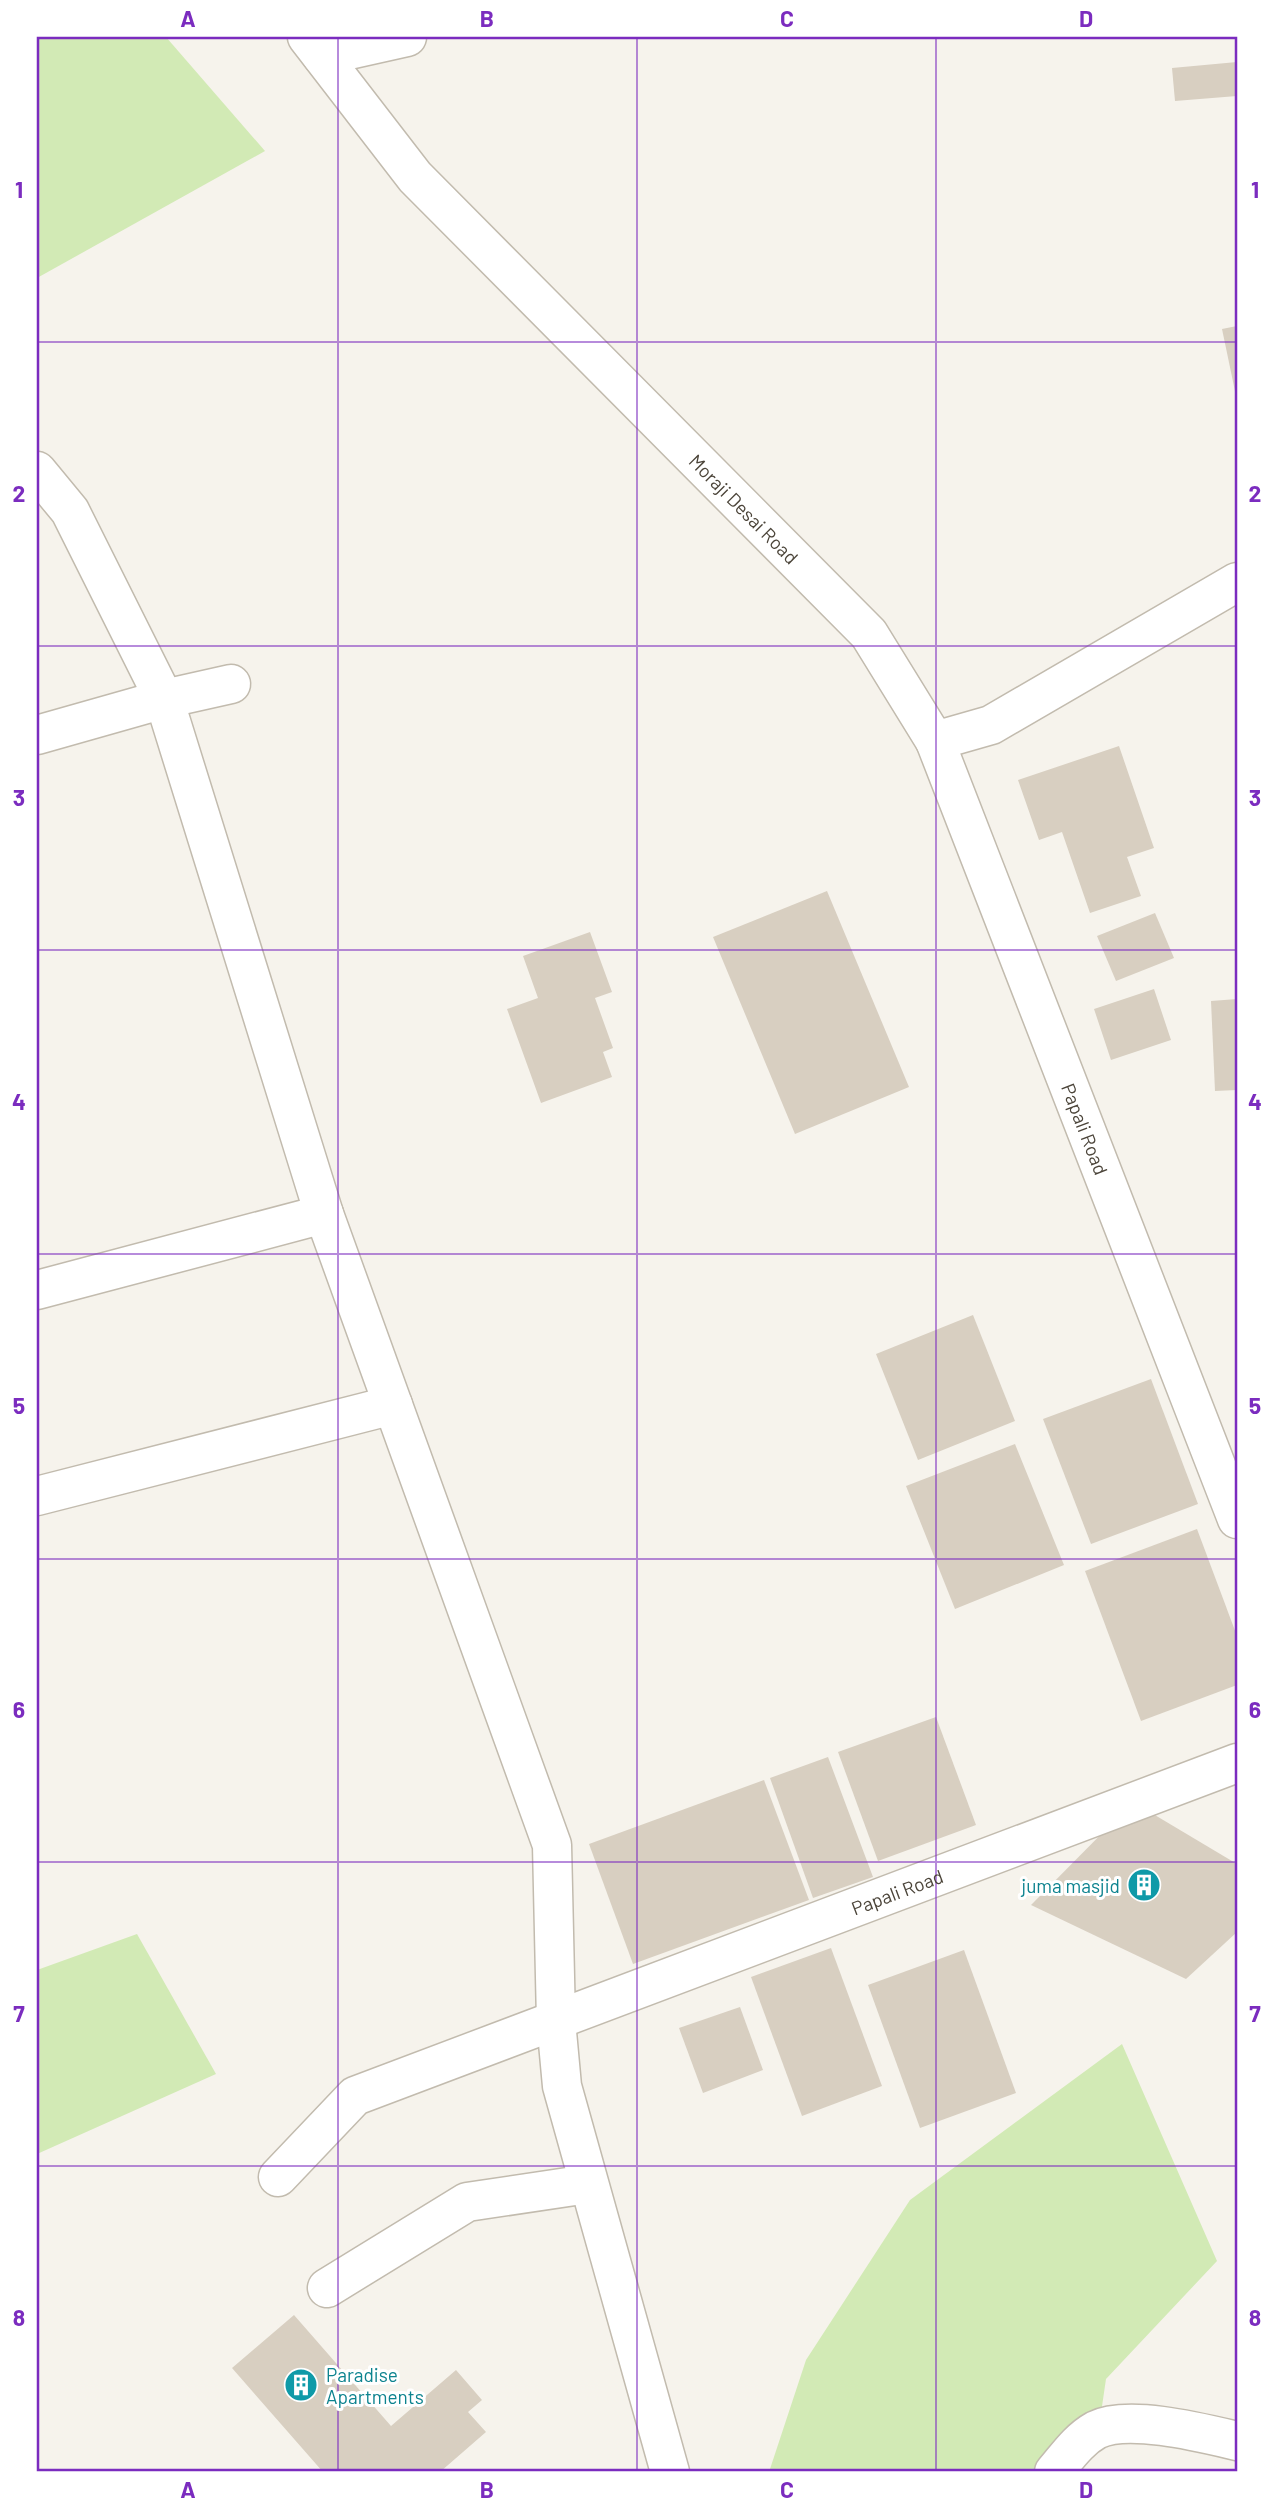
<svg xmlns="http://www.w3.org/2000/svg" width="1274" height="2509" font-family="Barlow,sans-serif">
	<rect width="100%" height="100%" fill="#f6f3ec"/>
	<g fill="#d2eab5">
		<polygon points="37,37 166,37 265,151 37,278"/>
		<polygon points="137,1934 216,2074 37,2154 37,1970"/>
		<polygon points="1122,2044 1217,2261 1106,2379 1100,2420 1048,2472 769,2472 806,2360 910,2200"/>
	</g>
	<g fill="#d8cfc1">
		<polygon points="1237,62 1237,96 1175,101 1172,68"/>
		<polygon points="1237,326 1237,396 1236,396 1222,329"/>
		<polygon points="1119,746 1154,848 1127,857 1141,896 1090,913 1062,832 1039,840 1018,780"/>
		<polygon points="827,891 909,1087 795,1134 713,937"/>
		<polygon points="1155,913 1174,958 1116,981 1097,936"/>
		<polygon points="590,932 612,992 595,998 613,1048 603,1052 612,1077 541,1103 507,1009 538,998 523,956"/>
		<polygon points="1154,989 1171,1040 1111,1060 1094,1009"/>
		<polygon points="1237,999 1237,1090 1215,1091 1211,1001"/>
		<polygon points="973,1315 1015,1421 918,1460 876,1354"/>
		<polygon points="1151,1379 1198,1504 1091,1544 1043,1419"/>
		<polygon points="1015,1444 1064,1565 955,1609 906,1486"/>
		<polygon points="1197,1529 1237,1636 1237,1685 1141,1721 1085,1571"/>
		<polygon points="936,1717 976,1825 878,1861 838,1752"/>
		<polygon points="828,1757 873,1877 813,1898 770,1778"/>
		<polygon points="764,1780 809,1900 633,1964 589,1844"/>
		<polygon points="1133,1802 1237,1864 1237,1932 1186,1979 1031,1905"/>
		<polygon points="831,1948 882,2086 802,2116 751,1977"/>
		<polygon points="964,1950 1016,2093 920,2128 868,1985"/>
		<polygon points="740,2007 763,2070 703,2093 679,2028"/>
		<polygon points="294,2315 391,2426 456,2370 482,2400 468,2412 486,2432 440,2472 323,2472 232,2368"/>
	</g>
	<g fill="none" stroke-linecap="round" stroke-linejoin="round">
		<defs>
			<g id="minor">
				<path id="s1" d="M 307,37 L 415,177 L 869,634 L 935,741 L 991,725 L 1237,582"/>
				<polyline points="322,56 407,37"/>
				<polyline points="37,471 70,511 164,699 324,1214 552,1845 556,2021 562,2086 670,2472"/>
				<polyline points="37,735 164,699 231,684"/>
				<path id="s2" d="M 935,741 L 1237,1519"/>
				<polyline points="37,1290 324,1214"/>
				<polyline points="37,1496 393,1405"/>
				<path id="s3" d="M 278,2177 L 355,2096 L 1237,1763"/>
				<polyline points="327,2288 467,2202 588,2184"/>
				<path d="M 1054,2472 C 1067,2457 1078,2440 1096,2430 C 1128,2414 1203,2433 1237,2441"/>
			</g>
		</defs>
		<use href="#minor" stroke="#c2bbae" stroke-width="41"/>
		<use href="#minor" stroke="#fff" stroke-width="38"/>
	</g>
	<path fill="none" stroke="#7b2cbf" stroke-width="2" stroke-opacity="0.55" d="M 338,37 L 338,2472M 637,37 L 637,2472M 936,37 L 936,2472M 37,342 L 1237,342M 37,646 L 1237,646M 37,950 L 1237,950M 37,1254 L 1237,1254M 37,1559 L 1237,1559M 37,1862 L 1237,1862M 37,2166 L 1237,2166"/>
	<defs>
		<symbol id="building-disc" viewBox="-11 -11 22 22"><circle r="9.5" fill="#0f9aa8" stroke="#fff"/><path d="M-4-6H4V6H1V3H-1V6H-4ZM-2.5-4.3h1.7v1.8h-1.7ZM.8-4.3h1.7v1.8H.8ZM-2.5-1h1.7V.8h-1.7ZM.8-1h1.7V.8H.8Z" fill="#fff"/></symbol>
	</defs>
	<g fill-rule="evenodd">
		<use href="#building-disc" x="1125" y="1866" width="38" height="38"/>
		<use href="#building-disc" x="282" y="2366" width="38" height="38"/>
	</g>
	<g text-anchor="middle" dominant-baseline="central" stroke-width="6" stroke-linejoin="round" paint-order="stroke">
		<g font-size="19" fill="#4b4439" stroke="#fff">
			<text stroke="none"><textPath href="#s1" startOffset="644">Moraji Desai Road</textPath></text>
			<text stroke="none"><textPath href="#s2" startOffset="416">Papali Road</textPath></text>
			<text stroke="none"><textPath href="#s3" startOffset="691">Papali Road</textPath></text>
		</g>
		<g font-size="19" fill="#0d838f" stroke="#fff" text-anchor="end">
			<text x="1120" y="1885">juma masjid</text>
			<text x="326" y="2374" text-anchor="start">Paradise<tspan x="326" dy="22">Apartments</tspan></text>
		</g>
	</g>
	<rect width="1274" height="2509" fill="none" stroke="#ffffff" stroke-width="77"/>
	<rect x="38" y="38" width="1198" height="2432" fill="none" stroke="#7b2cbf" stroke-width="2.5"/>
	<g font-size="23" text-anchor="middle" font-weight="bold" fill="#7b2cbf">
		<text x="188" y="27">A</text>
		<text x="487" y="27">B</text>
		<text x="787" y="27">C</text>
		<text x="1086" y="27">D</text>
		<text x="19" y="198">1</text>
		<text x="1255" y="198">1</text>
		<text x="19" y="502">2</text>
		<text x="1255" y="502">2</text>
		<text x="19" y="806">3</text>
		<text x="1255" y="806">3</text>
		<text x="19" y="1110">4</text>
		<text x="1255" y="1110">4</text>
		<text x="19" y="1414">5</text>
		<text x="1255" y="1414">5</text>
		<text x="19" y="1718">6</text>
		<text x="1255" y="1718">6</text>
		<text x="19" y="2022">7</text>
		<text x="1255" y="2022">7</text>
		<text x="19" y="2326">8</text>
		<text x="1255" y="2326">8</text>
		<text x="188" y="2498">A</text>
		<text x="487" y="2498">B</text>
		<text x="787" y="2498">C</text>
		<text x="1086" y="2498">D</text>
	</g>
</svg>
